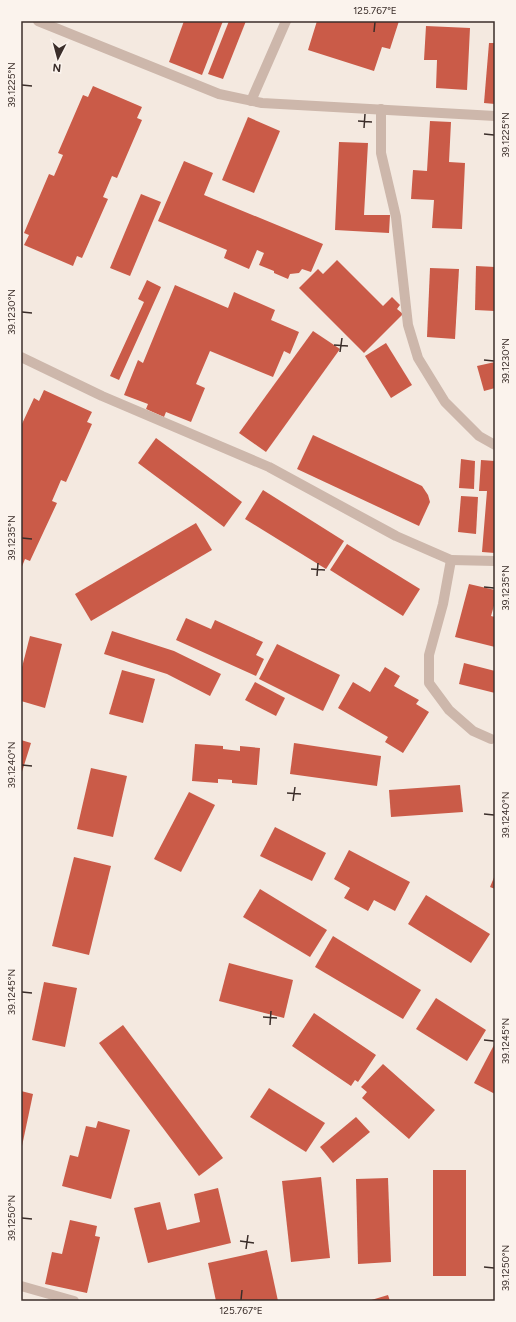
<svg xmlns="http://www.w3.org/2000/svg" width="516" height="1322" font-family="Figtree,sans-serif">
	<rect width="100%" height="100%" fill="#f4e9e0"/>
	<g fill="#ca5b48">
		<polygon points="184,21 223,21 202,75 169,62"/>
		<polygon points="229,21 246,21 223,79 208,74"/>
		<polygon points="317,21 399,21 390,49 382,47 374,71 308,50"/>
		<polygon points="426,26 470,28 467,90 436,88 437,60 424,60"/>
		<polygon points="489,43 495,43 495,104 484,103"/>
		<polygon points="93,86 142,107 137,118 142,120 117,178 112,176 103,197 108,199 82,258 77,256 73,266 24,245 29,235 24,233 49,174 54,176 63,155 58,153 83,95 88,97"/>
		<polygon points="248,117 280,131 254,193 222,180"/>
		<polygon points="430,121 451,122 449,162 465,163 462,229 432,228 434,200 411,199 413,170 427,171"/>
		<polygon points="339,142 368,143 364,215 390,215 389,233 335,230"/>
		<polygon points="184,161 213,173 204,195 323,244 311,272 302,269 299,273 290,274 288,279 274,273 274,271 259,265 264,253 257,250 249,269 224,258 227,250 158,221"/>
		<polygon points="141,194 161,202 130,276 110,268"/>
		<polygon points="337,260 383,306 392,297 400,305 397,309 403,314 364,353 299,288 318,269 323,274"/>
		<polygon points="476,266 495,267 495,311 475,310"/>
		<polygon points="430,268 459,269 455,339 427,337"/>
		<polygon points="147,280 161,287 119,380 110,376 144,302 138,299"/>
		<polygon points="175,285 228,308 234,292 275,310 271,320 299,332 290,354 284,351 273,377 210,351 196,384 205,388 191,422 166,412 164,417 146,409 148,404 124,395 138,360 143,363"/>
		<polygon points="313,331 340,349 266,452 239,433"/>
		<polygon points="386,343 412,385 391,398 365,356"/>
		<polygon points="495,362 495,388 484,391 477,366"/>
		<polygon points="44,390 92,412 87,422 92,424 66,482 61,480 52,501 57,503 30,561 25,559 21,569 21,426 34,398 39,401"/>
		<polygon points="313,435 422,486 428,495 430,502 419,526 297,469"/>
		<polygon points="156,438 242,502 224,527 138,463"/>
		<polygon points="461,459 475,461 474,489 459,488"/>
		<polygon points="481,460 495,461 495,553 482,552 487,491 479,491"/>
		<polygon points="263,490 344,541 326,569 245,519"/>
		<polygon points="461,496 478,497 476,534 458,532"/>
		<polygon points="196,523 212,550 91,621 75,594"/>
		<polygon points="347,544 420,589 403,616 330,570"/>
		<polygon points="469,584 495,590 495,602 491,616 495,617 495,647 455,637"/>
		<polygon points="186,618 211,629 215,620 263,642 256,655 264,659 256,676 176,640"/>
		<polygon points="112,631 174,651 221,674 210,696 167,674 104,654"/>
		<polygon points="30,636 62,644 45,708 21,701 21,671"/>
		<polygon points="277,644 340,675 323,711 259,679"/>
		<polygon points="464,663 495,671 495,693 459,684"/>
		<polygon points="385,667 400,676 394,686 419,700 416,704 429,712 403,753 385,742 388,737 338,708 353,682 370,692"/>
		<polygon points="122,670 155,679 143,723 109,714"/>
		<polygon points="255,682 285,698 276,716 245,700"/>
		<polygon points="21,740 31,743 21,775"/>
		<polygon points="294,743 381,756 377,786 290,774"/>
		<polygon points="195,744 223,746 223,749 240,751 240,746 260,748 257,785 232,783 232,780 218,779 218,783 192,781"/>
		<polygon points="91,768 127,776 113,837 77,829"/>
		<polygon points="460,785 463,812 391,817 389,790"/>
		<polygon points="189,792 215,805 181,872 154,859"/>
		<polygon points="275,827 326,853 312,881 260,856"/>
		<polygon points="349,850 410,882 395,911 374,900 368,911 344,898 350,888 334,879"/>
		<polygon points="74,857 111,866 89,955 52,946"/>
		<polygon points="495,875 495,889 490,887"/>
		<polygon points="260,889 327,930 310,957 243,917"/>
		<polygon points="426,895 490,934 471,963 408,924"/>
		<polygon points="333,936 421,990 403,1019 315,967"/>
		<polygon points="229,963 293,980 284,1018 219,1001"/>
		<polygon points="44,982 77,988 65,1047 32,1040"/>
		<polygon points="436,998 486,1030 467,1061 416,1029"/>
		<polygon points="314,1013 376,1055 358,1082 355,1080 351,1086 292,1046"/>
		<polygon points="123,1025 223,1158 199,1176 99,1043"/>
		<polygon points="494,1045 495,1046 495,1094 474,1083"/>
		<polygon points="383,1064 435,1110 409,1139 362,1098 367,1092 361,1087"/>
		<polygon points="269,1088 325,1123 306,1152 250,1117"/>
		<polygon points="21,1091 33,1094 22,1146 21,1146"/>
		<polygon points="356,1117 370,1132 333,1163 320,1147"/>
		<polygon points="98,1121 130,1130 111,1199 62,1186 70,1155 78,1157 86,1126 96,1128"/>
		<rect x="433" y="1170" width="33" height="106"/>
		<polygon points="321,1177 330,1258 291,1262 282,1181"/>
		<polygon points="388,1178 391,1262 358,1264 356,1179"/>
		<polygon points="218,1188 231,1243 148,1263 134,1208 160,1202 167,1230 200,1222 194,1194"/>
		<polygon points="70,1220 97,1226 95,1236 100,1237 87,1293 45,1284 52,1252 62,1254"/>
		<polygon points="267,1250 278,1301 216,1301 208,1263"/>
		<polygon points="388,1295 390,1301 368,1301"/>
	</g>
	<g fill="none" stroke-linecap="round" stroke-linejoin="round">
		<g stroke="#cdb7ab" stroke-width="10">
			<polyline points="38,21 219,94 262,103 495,116"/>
			<polyline points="251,101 286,21"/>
			<polyline points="381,109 381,153 396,217 408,325 418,358 445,402 479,436 495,445"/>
			<polyline points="21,357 102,396 269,467 396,536 451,560 443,604 429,655 429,683 449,710 473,731 491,739"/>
			<polyline points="451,560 495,561"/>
			<polyline points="21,1286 74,1301"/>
		</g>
	</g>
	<path fill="none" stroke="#3b2e2a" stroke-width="1.5" d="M 374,32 L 375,22M 22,85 L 32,86M 358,121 L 372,122M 364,128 L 365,114M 484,134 L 494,135M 22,312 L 32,313M 334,345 L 348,346M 340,352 L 342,338M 484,360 L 494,361M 22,538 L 32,539M 311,569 L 325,570M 317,576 L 318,563M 484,587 L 494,588M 22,765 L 32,766M 287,793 L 301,794M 293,801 L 295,787M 484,814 L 494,815M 22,992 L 32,993M 263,1017 L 277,1018M 270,1025 L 271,1011M 484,1040 L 494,1041M 22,1218 L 32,1219M 240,1241 L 254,1243M 246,1249 L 248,1235M 484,1267 L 494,1268M 241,1300 L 242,1290"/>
	<rect width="516" height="1322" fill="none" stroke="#fbf3ed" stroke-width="44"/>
	<g transform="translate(58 58) rotate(186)" stroke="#fbf3ed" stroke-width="3" paint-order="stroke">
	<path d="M0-3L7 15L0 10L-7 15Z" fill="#3b2e2a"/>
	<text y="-6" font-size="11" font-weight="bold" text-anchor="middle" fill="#3b2e2a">N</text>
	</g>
	<rect x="22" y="22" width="472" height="1278" fill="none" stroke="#3b2e2a" stroke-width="1.5"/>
	<g font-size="10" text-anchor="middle" fill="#3b2e2a">
		<text x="375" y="14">125.767°E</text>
		<text transform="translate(11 85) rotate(-90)" y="4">39.1225°N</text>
		<text transform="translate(505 135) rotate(-90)" y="4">39.1225°N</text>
		<text transform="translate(11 312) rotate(-90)" y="4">39.1230°N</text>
		<text transform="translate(505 361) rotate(-90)" y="4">39.1230°N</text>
		<text transform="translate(11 538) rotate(-90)" y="4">39.1235°N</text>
		<text transform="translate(505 588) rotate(-90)" y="4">39.1235°N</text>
		<text transform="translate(11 765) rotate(-90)" y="4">39.1240°N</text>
		<text transform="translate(505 815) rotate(-90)" y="4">39.1240°N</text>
		<text transform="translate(11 992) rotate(-90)" y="4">39.1245°N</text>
		<text transform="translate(505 1041) rotate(-90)" y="4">39.1245°N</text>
		<text transform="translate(11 1218) rotate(-90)" y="4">39.1250°N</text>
		<text transform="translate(505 1268) rotate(-90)" y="4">39.1250°N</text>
		<text x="241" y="1314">125.767°E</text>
	</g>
</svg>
